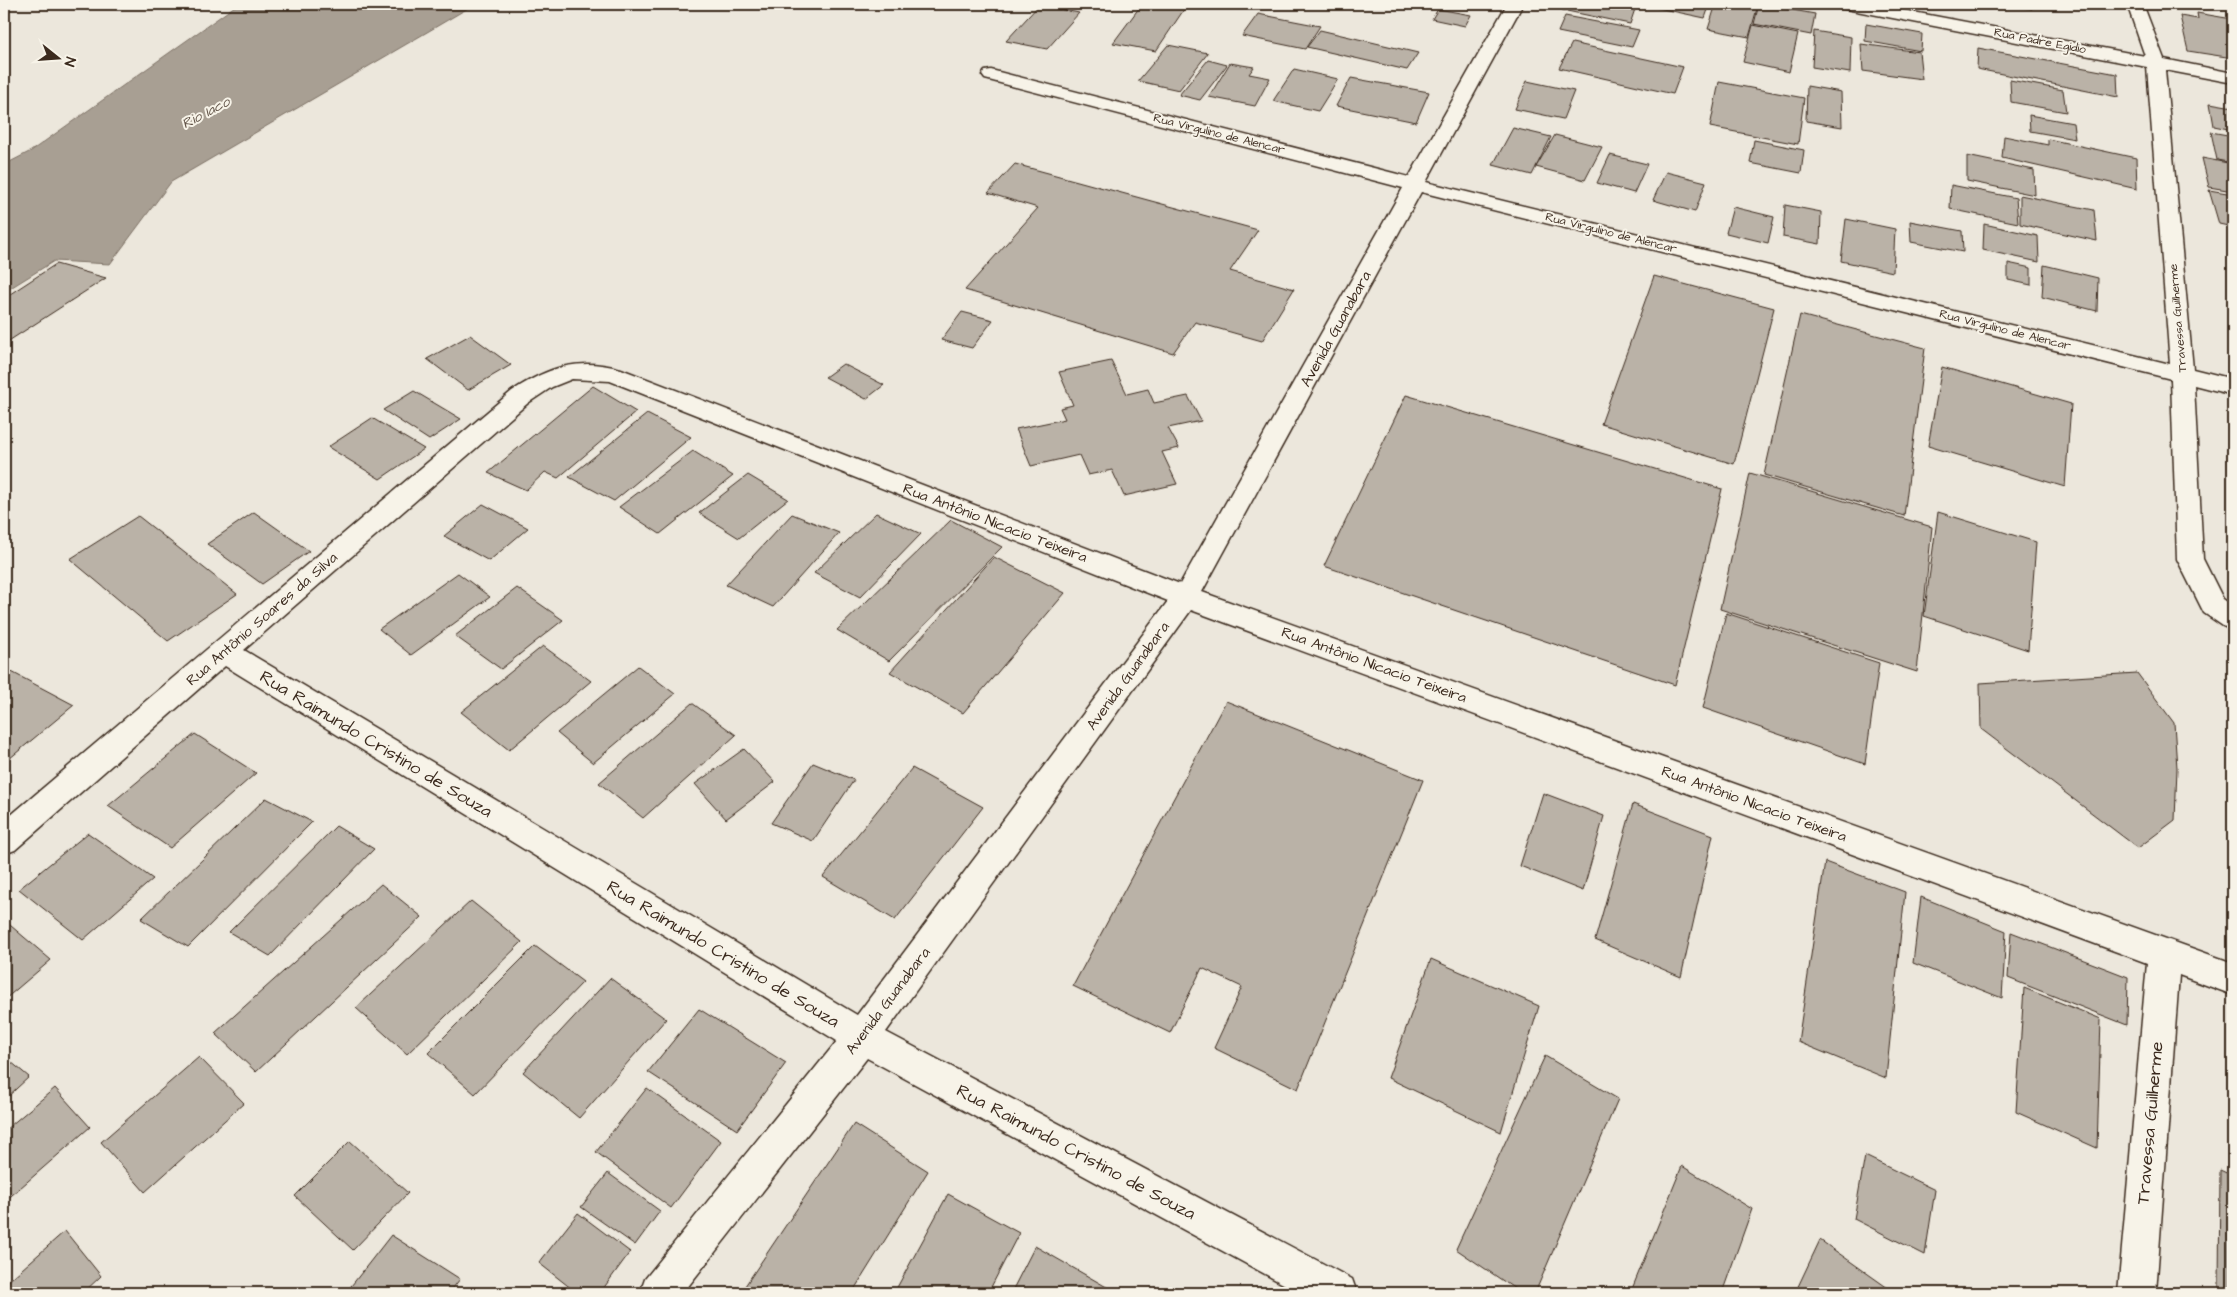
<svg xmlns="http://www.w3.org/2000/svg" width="2237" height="1297" font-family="'Architects Daughter',sans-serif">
	<rect width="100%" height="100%" fill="#ece7dc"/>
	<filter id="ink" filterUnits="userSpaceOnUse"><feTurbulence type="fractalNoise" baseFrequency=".02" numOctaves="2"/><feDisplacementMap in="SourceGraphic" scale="10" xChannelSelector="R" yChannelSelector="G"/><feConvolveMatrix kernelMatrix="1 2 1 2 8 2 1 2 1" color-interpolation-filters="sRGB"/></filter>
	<g filter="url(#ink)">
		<polygon fill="#a89f93" stroke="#7c7064" points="238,4 475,4 171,182 110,264 54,261 4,292 4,165 31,151"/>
		<g fill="#bab2a7" stroke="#3b2a1e">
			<polygon points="1142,4 1187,5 1156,51 1113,43"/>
			<polygon points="1565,4 1607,4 1635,9 1630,24 1562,10"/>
			<polygon points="1639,4 1710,4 1705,18"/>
			<polygon points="1716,4 1758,5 1749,37 1708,29"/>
			<polygon points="1759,4 1815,14 1811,35 1754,24"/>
			<polygon points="2004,4 2032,4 2032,9"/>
			<polygon points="1039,5 1079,13 1047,49 1006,41"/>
			<polygon points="1438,9 1471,15 1465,26 1432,19"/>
			<polygon points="2197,13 2232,19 2233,58 2188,51 2180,16 2198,19"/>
			<polygon points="1258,14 1320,26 1305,49 1242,36"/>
			<polygon points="1565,16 1639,30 1632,47 1558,32"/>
			<polygon points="1866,24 1922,34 1921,51 1865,41"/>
			<polygon points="1753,25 1798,34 1789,72 1743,62"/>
			<polygon points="1320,30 1418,53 1407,70 1307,47"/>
			<polygon points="1814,31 1851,37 1850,73 1812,67"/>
			<polygon points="1572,43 1683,67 1673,94 1559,68"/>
			<polygon points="1861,44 1919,52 1922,79 1863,71"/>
			<polygon points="1168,45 1208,53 1179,90 1138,81"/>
			<polygon points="1978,48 2117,74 2118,97 1977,69"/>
			<polygon points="1208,60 1227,65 1200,100 1179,95"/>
			<polygon points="1230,63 1254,67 1249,74 1270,78 1255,106 1209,97"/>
			<polygon points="1294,69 1338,79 1318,111 1273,101"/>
			<polygon points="1351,78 1429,92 1416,122 1336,106"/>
			<polygon points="2010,80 2063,90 2066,112 2011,102"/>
			<polygon points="1527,81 1574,91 1563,119 1515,109"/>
			<polygon points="1719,82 1804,98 1798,144 1710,127"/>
			<polygon points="1807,86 1841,92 1842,127 1806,121"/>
			<polygon points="2210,103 2233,107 2233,130 2214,126"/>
			<polygon points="2029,115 2073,123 2075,139 2030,131"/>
			<polygon points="1513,128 1551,137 1532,175 1493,165"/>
			<polygon points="2211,132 2233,136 2233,163 2217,160"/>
			<polygon points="1555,135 1602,147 1585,180 1536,167"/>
			<polygon points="2004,136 2048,145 2048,139 2136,158 2137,189 2002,158"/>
			<polygon points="1754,140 1804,150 1801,173 1750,163"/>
			<polygon points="1610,155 1647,164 1634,193 1597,183"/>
			<polygon points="1967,156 2034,170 2035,195 1967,181"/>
			<polygon points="2202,158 2233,164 2233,191 2209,187"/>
			<polygon points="1015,164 1258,230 1230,271 1294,289 1262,341 1195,322 1173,353 965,290 1038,208 988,193"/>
			<polygon points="1666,172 1706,182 1695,212 1653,200"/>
			<polygon points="1951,185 2016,198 2018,223 1950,209"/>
			<polygon points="2209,190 2233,194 2233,227 2219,224"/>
			<polygon points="2020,195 2094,210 2097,241 2020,224"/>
			<polygon points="1785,205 1821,212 1820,244 1783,237"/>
			<polygon points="1733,207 1774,217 1768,243 1726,233"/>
			<polygon points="1846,219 1895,229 1893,272 1841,261"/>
			<polygon points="1910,221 1962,231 1963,252 1911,242"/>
			<polygon points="1984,224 2038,236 2039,262 1983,250"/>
			<polygon points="2008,263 2031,268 2031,285 2008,280"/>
			<polygon points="56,264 106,278 4,344 4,298"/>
			<polygon points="2044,265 2098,278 2097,311 2042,297"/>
			<polygon points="1654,276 1774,308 1734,464 1601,424"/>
			<polygon points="962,312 993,320 972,348 941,340"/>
			<polygon points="1800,315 1925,348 1904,516 1764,475"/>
			<polygon points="470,335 511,365 468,390 427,359"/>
			<polygon points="1111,361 1127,394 1148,389 1154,403 1188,396 1201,421 1168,428 1179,448 1162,452 1177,484 1124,496 1112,470 1088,475 1079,455 1031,466 1016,429 1065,419 1060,408 1073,405 1059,372"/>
			<polygon points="843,364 884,385 866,399 825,377"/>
			<polygon points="1942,367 2071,404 2065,487 1928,446"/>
			<polygon points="593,386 636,412 558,478 545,472 526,490 488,473"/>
			<polygon points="414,391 461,419 429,440 383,410"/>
			<polygon points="1406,395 1722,489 1675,685 1324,566"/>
			<polygon points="647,414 691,437 614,501 569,477"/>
			<polygon points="372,418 424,449 380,479 328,447"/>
			<polygon points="693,451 733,476 660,534 619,507"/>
			<polygon points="1750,473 1932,527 1917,672 1720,609"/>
			<polygon points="748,475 788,499 739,538 699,513"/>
			<polygon points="483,504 528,528 489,561 444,536"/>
			<polygon points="254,512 309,551 262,584 207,544"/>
			<polygon points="1938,512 2036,542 2028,650 1924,616"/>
			<polygon points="876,513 921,534 860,597 814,573"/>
			<polygon points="792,514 839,533 773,607 726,585"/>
			<polygon points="138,516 237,594 168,641 70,559"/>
			<polygon points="951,520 1002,547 889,661 837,630"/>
			<polygon points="994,557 1065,593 963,713 890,672"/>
			<polygon points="458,573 490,597 411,655 379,629"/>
			<polygon points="517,588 563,620 501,669 455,636"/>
			<polygon points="1726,613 1879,663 1865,764 1703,708"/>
			<polygon points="543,646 591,681 509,750 461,712"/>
			<polygon points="638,666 675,694 593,763 557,733"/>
			<polygon points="4,668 74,705 9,759 4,756"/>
			<polygon points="2137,673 2174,723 2177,768 2175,820 2138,848 1981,729 1980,683"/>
			<polygon points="1226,701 1423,780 1298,1089 1214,1048 1242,987 1202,968 1170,1033 1073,986"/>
			<polygon points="692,703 736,735 643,818 599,783"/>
			<polygon points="195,734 256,773 170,848 108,806"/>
			<polygon points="744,749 775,782 726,819 695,784"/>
			<polygon points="813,763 854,780 813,841 771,823"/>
			<polygon points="912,768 983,807 895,920 823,877"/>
			<polygon points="1543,793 1604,816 1583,891 1520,866"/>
			<polygon points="266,798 312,822 188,947 141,919"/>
			<polygon points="1633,804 1713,835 1681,977 1595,940"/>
			<polygon points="336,826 374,849 270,956 229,932"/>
			<polygon points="88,833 153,879 83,940 19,889"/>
			<polygon points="1825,862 1905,892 1886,1078 1798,1042"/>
			<polygon points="381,884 422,917 256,1072 215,1033"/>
			<polygon points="1921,897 2006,931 2002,998 1913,963"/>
			<polygon points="471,901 522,942 407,1054 356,1008"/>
			<polygon points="4,920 51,960 4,1000"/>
			<polygon points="2011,932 2128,977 2127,1025 2008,978"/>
			<polygon points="535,946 583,982 475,1094 428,1053"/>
			<polygon points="1431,959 1539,1006 1501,1132 1388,1078"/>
			<polygon points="610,978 666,1019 579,1118 523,1072"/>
			<polygon points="2024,988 2101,1019 2097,1148 2016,1112"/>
			<polygon points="699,1009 786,1063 737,1130 648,1072"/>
			<polygon points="4,1056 29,1077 4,1100"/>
			<polygon points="1545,1056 1618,1099 1535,1293 1521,1293 1456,1249"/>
			<polygon points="199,1057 244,1103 145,1192 101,1142"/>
			<polygon points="55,1088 90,1127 4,1202 4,1131"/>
			<polygon points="647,1088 721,1141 671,1208 596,1152"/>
			<polygon points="2233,1093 2233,1154 2228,1151"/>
			<polygon points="854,1124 928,1171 852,1293 755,1293 745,1286"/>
			<polygon points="350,1141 408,1193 353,1250 295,1196"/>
			<polygon points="1865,1156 1935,1190 1925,1255 1854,1219"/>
			<polygon points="1682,1166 1752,1209 1722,1293 1639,1293 1632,1289"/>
			<polygon points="2220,1170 2233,1176 2233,1293 2219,1289"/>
			<polygon points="608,1173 660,1211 635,1245 581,1207"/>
			<polygon points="948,1194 1019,1233 988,1293 894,1293"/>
			<polygon points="578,1213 630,1252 600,1293 577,1293 539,1263"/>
			<polygon points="65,1231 101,1276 83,1293 4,1293 4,1285"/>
			<polygon points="391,1235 460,1279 449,1293 353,1293 348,1290"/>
			<polygon points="1820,1240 1895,1293 1795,1293"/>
			<polygon points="1035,1246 1117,1293 1011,1293"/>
		</g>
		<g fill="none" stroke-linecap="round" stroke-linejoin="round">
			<defs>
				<path id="minor" d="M 1507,4 L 1523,4 L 1426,182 L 2170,364 L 2147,67 L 1846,9 L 1840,8 L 1838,4 L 1871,4 L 2145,56 L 2127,4 L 2143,4 L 2164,59 L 2233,73 L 2233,83 L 2165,70 L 2193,369 L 2233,379 L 2233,395 L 2194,385 L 2203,559 L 2223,599 L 2233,606 L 2233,630 L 2223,626 L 2204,613 L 2177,559 L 2171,379 L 1421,192 L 1202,592 L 2233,963 L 2233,995 L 2179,975 L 2156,1293 L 2118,1293 L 2147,963 L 1191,610 L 886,1032 L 1352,1279 L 1357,1293 L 1300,1293 L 867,1058 L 683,1293 L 640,1293 L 645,1279 L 837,1041 L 225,666 L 15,850 L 4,854 L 4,821 L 512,391 C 548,367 578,357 621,369 L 1180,584 L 1403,188 L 985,79 L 982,75 L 985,71 L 991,70 L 1409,177 ZM 572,379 L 610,381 L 1168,601 L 857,1015 L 244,650 L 528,403 L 552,387 Z"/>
			</defs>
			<use href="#minor" stroke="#3b2a1e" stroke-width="3"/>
			<use href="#minor" fill="#f7f3e8" fill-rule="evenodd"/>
		</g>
	</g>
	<g text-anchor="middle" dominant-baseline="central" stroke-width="4" stroke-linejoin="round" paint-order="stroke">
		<g font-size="12" fill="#3b2a1e" stroke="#f7f3e8">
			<text transform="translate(2040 41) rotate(11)">Rua Padre Egidio</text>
			<text transform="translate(1219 134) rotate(14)">Rua Virgulino de Alencar</text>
			<text transform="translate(1611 233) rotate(14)">Rua Virgulino de Alencar</text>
			<text transform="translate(2178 318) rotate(-95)">Travessa Guilherme</text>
			<text transform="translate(2005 330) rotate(14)">Rua Virgulino de Alencar</text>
		</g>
		<g font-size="14" font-style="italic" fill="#615347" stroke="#f7f3e8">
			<text transform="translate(206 113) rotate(-28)">Rio Iaco</text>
		</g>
		<g font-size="15" fill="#3b2a1e" stroke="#f7f3e8">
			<text transform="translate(1336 329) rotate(-61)">Avenida Guanabara</text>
			<text transform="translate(995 523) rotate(21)">Rua Antônio Nicacio Teixeira</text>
			<text transform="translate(262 619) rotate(-41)">Rua Antônio Soares da Silva</text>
			<text transform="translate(1374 665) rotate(20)">Rua Antônio Nicacio Teixeira</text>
			<text transform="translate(1128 676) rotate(-54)">Avenida Guanabara</text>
			<text transform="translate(1754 804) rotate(20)">Rua Antônio Nicacio Teixeira</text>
			<text transform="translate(888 1001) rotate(-53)">Avenida Guanabara</text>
		</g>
		<g font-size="18" fill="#3b2a1e" stroke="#f7f3e8">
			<text transform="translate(376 744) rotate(31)">Rua Raimundo Cristino de Souza</text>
			<text transform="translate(723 954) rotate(31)">Rua Raimundo Cristino de Souza</text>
			<text transform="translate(2150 1123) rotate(-85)">Travessa Guilherme</text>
			<text transform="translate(1076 1152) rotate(28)">Rua Raimundo Cristino de Souza</text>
		</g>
	</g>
	<rect width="2237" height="1297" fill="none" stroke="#f7f3e8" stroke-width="20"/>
	<rect x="10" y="10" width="2217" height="1277" fill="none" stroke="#3b2a1e" stroke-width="2" filter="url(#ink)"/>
	<g transform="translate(58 58) rotate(107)" stroke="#f7f3e8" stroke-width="4" paint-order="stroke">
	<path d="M0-4L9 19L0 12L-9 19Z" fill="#3b2a1e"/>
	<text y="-8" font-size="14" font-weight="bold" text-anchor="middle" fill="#3b2a1e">N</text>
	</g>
</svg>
